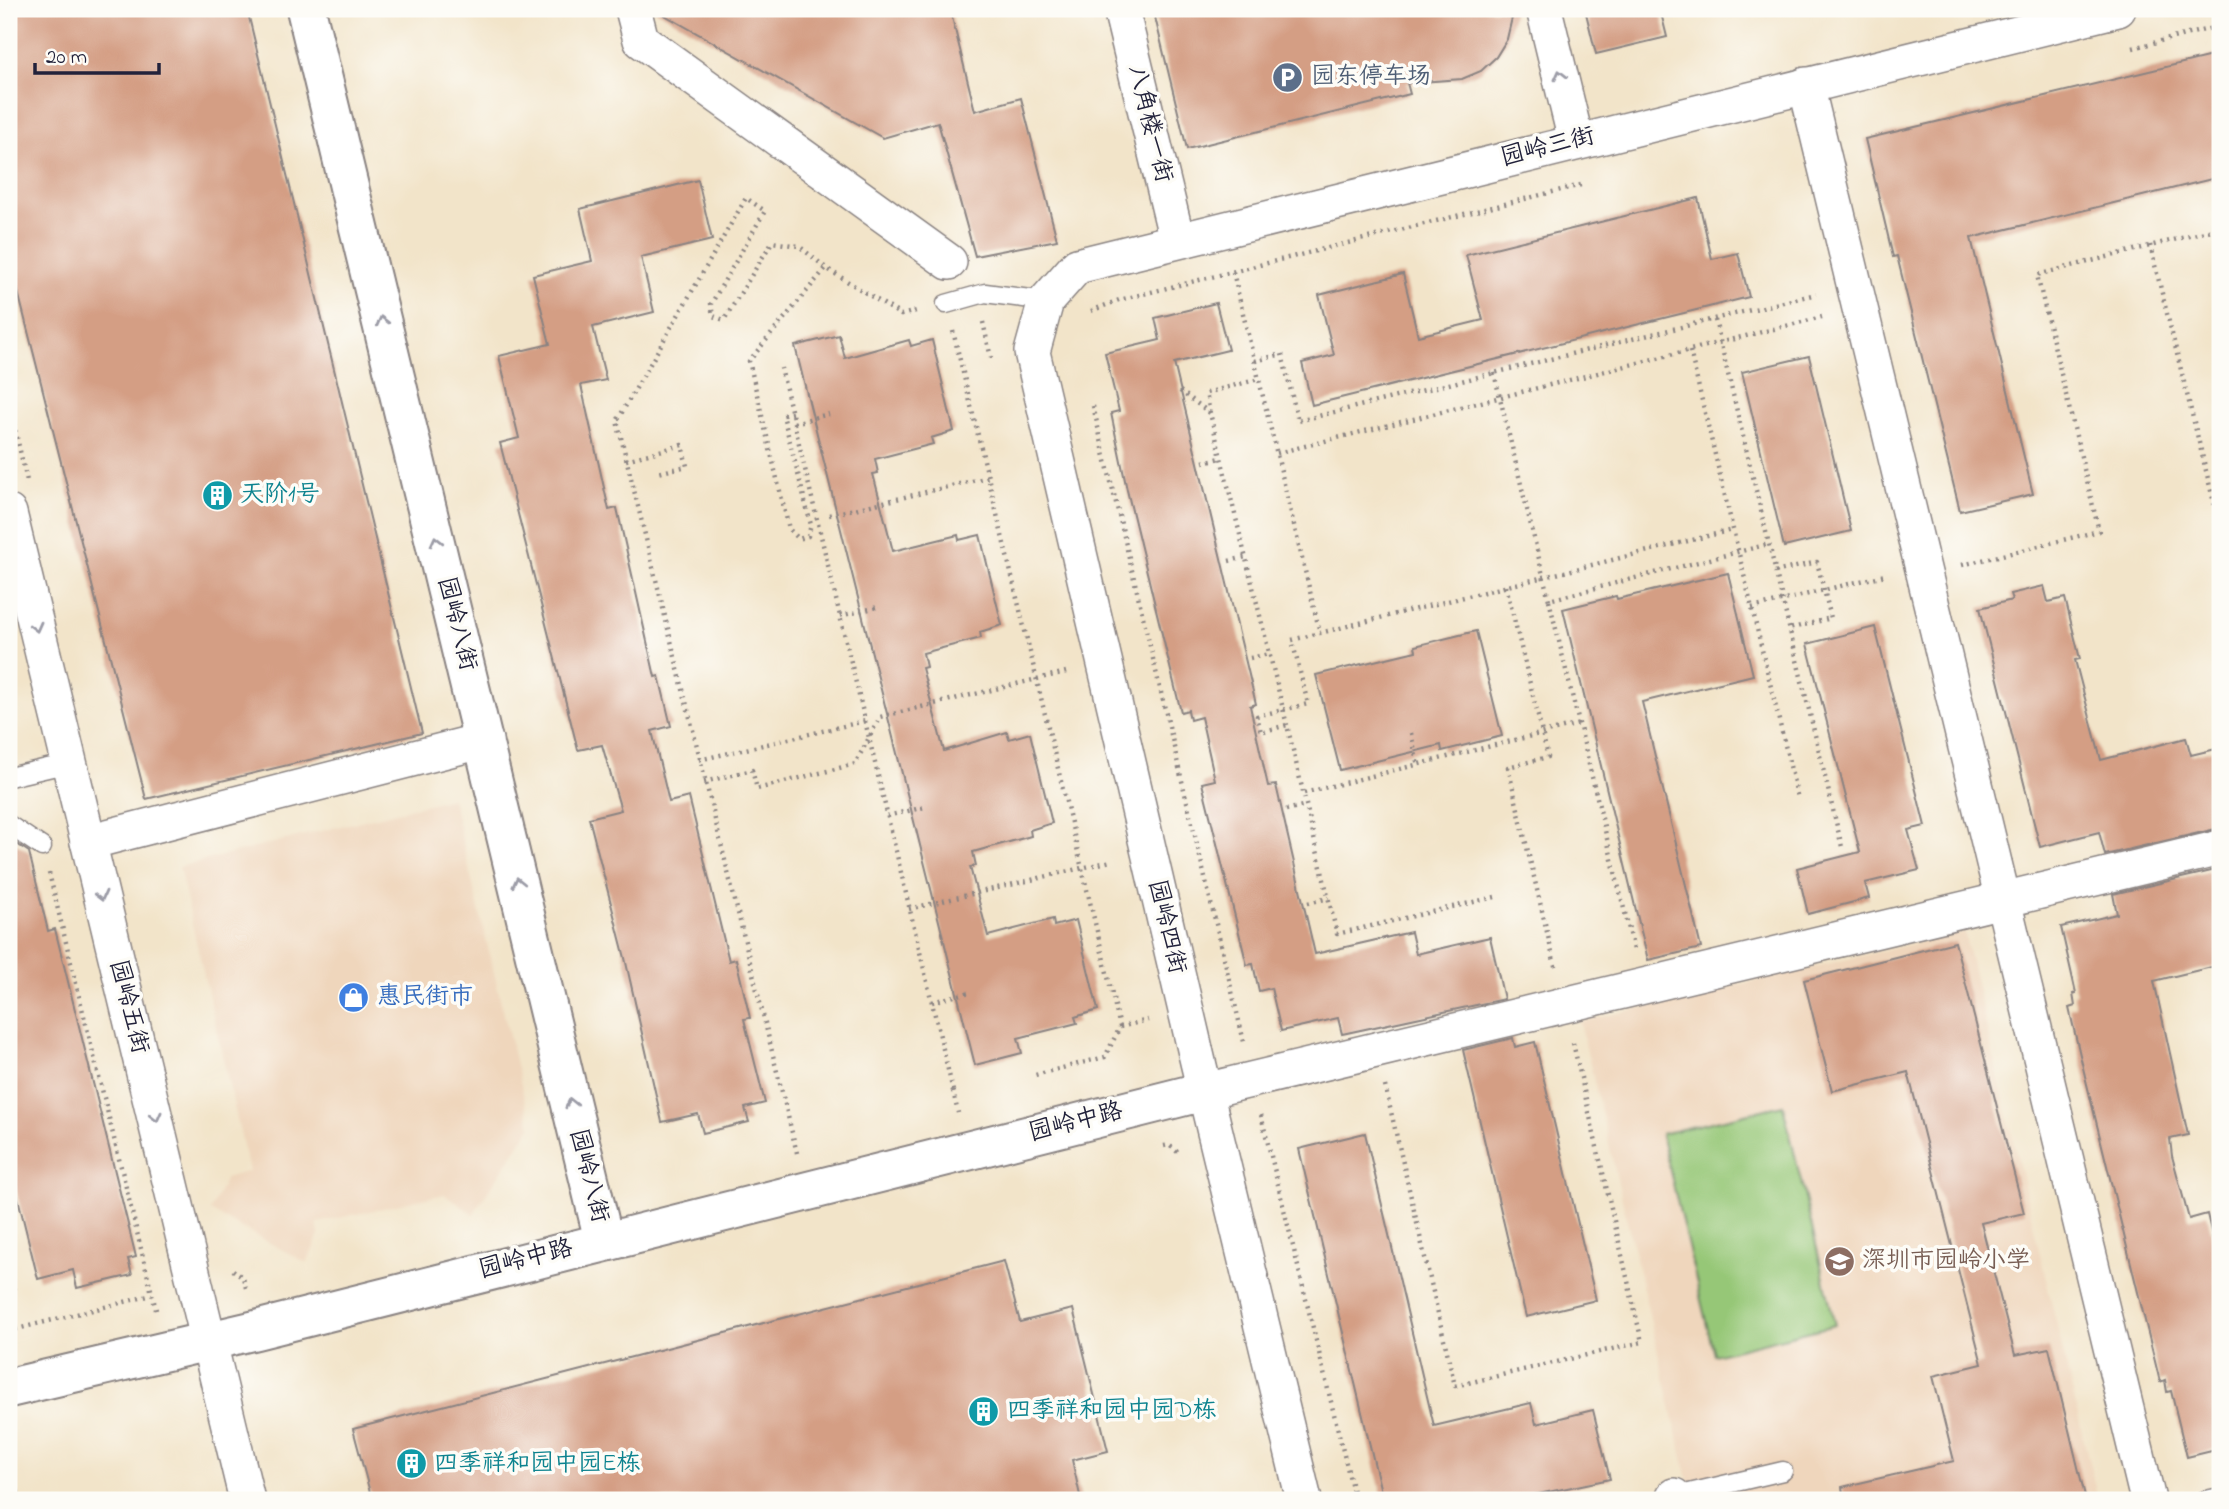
<svg xmlns="http://www.w3.org/2000/svg" width="2229" height="1509" font-family="'Indie Flower','LXGW WenKai TC',sans-serif">
	<rect width="100%" height="100%" fill="#fdfcf7"/>
	<filter id="ink" filterUnits="userSpaceOnUse"><feTurbulence type="fractalNoise" baseFrequency=".0143" numOctaves="2"/><feDisplacementMap in="SourceGraphic" scale="14" xChannelSelector="R" yChannelSelector="G"/><feConvolveMatrix kernelMatrix="1 2 1 2 8 2 1 2 1" color-interpolation-filters="sRGB"/></filter>
	<filter id="wash" filterUnits="userSpaceOnUse"><feTurbulence type="fractalNoise" baseFrequency=".00686" numOctaves="4" result="noise"/><feDisplacementMap in="SourceGraphic" scale="28" xChannelSelector="R" yChannelSelector="G"/><feGaussianBlur stdDeviation="1.57" result="paint"/><feColorMatrix in="noise" values="0 0 0 0 0 0 0 0 0 0 0 0 0 0 0 0 0 1.4 0 .05"/><feComposite in="paint" operator="in"/></filter>
	<g filter="url(#wash)">
		<rect width="100%" height="100%" fill="#f2e4c9"/>
		<g fill="#efd6bc">
			<polygon points="452,798 531,1127 473,1214 444,1194 317,1223 319,1235 307,1263 210,1211 226,1178 249,1171 179,867"/>
			<polygon points="1964,932 2098,1500 1693,1500 1580,1022"/>
		</g>
		<polygon fill="#96c777" stroke="#5c7459" stroke-width="2" points="1783,1105 1835,1325 1714,1355 1661,1134"/>
		<g id="blocks">
			<g fill="#d49e84">
				<polygon points="9,9 247,9 422,733 146,799 9,256"/>
				<polygon points="654,9 950,9 975,111 1021,98 1057,240 975,256 938,122 883,138"/>
				<polygon points="1153,9 1514,9 1507,39 1496,57 1481,71 1462,79 1407,83 1410,94 1187,149"/>
				<polygon points="1585,9 1660,9 1667,37 1596,54"/>
				<polygon points="2220,54 2220,177 1971,238 2033,494 1960,511 1897,256 1893,257 1865,139"/>
				<polygon points="698,180 712,240 641,257 654,312 593,327 606,380 581,385 609,510 617,508 655,677 659,676 671,726 652,731 669,802 689,797 729,961 736,959 750,1018 744,1019 765,1103 745,1108 749,1122 703,1133 698,1114 662,1122 625,958 589,818 621,810 602,745 578,750 500,443 519,438 499,356 550,344 533,275 592,261 580,209"/>
				<polygon points="1698,198 1712,259 1738,253 1749,297 1312,405 1302,363 1334,355 1319,295 1403,274 1418,336 1483,320 1466,255"/>
				<polygon points="1216,303 1228,350 1174,363 1256,704 1250,706 1268,786 1276,785 1315,954 1411,932 1416,954 1490,937 1504,999 1342,1034 1338,1018 1281,1031 1271,988 1259,991 1253,964 1247,965 1202,783 1215,780 1201,717 1190,720 1188,710 1181,712 1127,490 1111,413 1119,411 1105,353 1160,340 1155,318"/>
				<polygon points="839,335 845,358 909,340 911,346 932,340 954,431 931,438 933,444 875,459 878,473 873,474 893,551 958,535 959,540 980,535 1002,625 980,632 981,638 923,653 926,667 922,668 944,751 1007,732 1009,739 1030,733 1052,823 1030,830 1031,836 973,852 976,866 970,867 988,936 1053,919 1054,926 1076,920 1098,1010 1075,1017 1077,1023 1018,1038 1022,1053 975,1065 795,346"/>
				<polygon points="1809,356 1851,531 1784,547 1742,372"/>
				<polygon points="1728,573 1753,675 1642,702 1701,948 1648,960 1563,609 1616,596 1617,599"/>
				<polygon points="2044,586 2048,602 2065,598 2080,659 2075,660 2101,760 2186,738 2191,755 2220,748 2220,828 2105,855 2099,832 2040,847 1980,608 2012,600 2010,594"/>
				<polygon points="1875,627 1925,826 1908,830 1919,870 1865,883 1869,898 1808,914 1797,868 1860,852 1807,644"/>
				<polygon points="1476,631 1502,736 1442,751 1441,745 1340,770 1316,675 1416,651 1415,646"/>
				<polygon points="9,839 29,852 48,931 55,929 136,1257 128,1259 132,1275 77,1288 73,1270 38,1279 9,1162"/>
				<polygon points="2220,869 2220,965 2154,981 2188,1135 2170,1139 2172,1156 2189,1219 2207,1214 2220,1269 2220,1449 2187,1457 2171,1391 2167,1392 2165,1380 2160,1382 2084,1072 2069,1008 2075,1006 2073,994 2076,993 2061,927 2117,914 2113,894"/>
				<polygon points="1955,942 2024,1213 1981,1223 2015,1355 2049,1348 2086,1500 1844,1500 1842,1487 1954,1461 1933,1376 1982,1364 1908,1072 1832,1091 1804,980"/>
				<polygon points="1513,1038 1515,1047 1535,1042 1596,1300 1526,1317 1463,1050"/>
				<polygon points="1365,1133 1434,1426 1531,1403 1536,1424 1593,1410 1610,1479 1510,1500 1383,1500 1299,1149"/>
				<polygon points="1004,1261 1020,1322 1073,1309 1108,1451 1072,1460 1081,1500 372,1500 353,1429"/>
			</g>
		</g>
	</g>
	<g filter="url(#ink)">
		<use href="#blocks" fill-opacity="0" stroke="#8a8382" stroke-width="2"/>
		<g fill="none" stroke-linecap="round" stroke-linejoin="round">
			<defs>
				<g id="lane">
					<polyline points="946,304 985,293 1046,301"/>
					<polyline points="9,777 69,763"/>
					<polyline points="9,825 42,847"/>
					<polyline points="9,1492 11,1500"/>
					<polyline points="1668,1498 1783,1471"/>
					<polyline points="2206,1500 2220,1497"/>
				</g>
				<g id="street">
					<polyline points="633,9 641,40 949,262"/>
					<polyline points="1121,9 1177,240"/>
					<polyline points="1544,9 1576,141"/>
					<polyline points="1806,85 2148,1500"/>
					<polyline points="9,513 247,1500"/>
					<polyline points="88,842 485,740"/>
					<polyline points="1205,1091 2220,848"/>
					<polyline points="1674,1496 1675,1500"/>
					<polyline points="1304,1500 1198,1062 1032,352 1046,301 1077,266 2118,9"/>
				</g>
				<g id="secondary">
					<polyline points="306,9 604,1241"/>
					<polyline points="9,1388 256,1330 1205,1091"/>
				</g>
			</defs>
			<use href="#lane" stroke="#8a8382" stroke-width="21"/>
			<use href="#street" stroke="#8a8382" stroke-width="38"/>
			<use href="#secondary" stroke="#8a8382" stroke-width="42"/>
			<g stroke="#8a8382" stroke-width="4.5" stroke-dasharray="2 5" stroke-linecap="butt">
				<polyline points="2133,48 2220,26"/>
				<polyline points="2150,245 2220,527"/>
				<polyline points="1233,272 1320,633"/>
				<polyline points="1091,311 1119,300 1581,185"/>
				<polyline points="983,322 991,358"/>
				<polyline points="953,331 1120,1027 1105,1057 1035,1075"/>
				<polyline points="1690,351 1798,799"/>
				<polyline points="1255,361 1282,354 1298,421 1816,294"/>
				<polyline points="9,403 27,481"/>
				<polyline points="1093,406 1244,1042"/>
				<polyline points="792,413 783,415 811,525 808,536 799,539 789,529 749,361 826,268 901,315 920,310"/>
				<polyline points="1210,413 1206,393 1259,379"/>
				<polyline points="794,423 829,414"/>
				<polyline points="1277,453 1822,317"/>
				<polyline points="626,460 682,445 687,466 658,473"/>
				<polyline points="1203,462 1221,458"/>
				<polyline points="829,515 989,477"/>
				<polyline points="1229,561 1246,557"/>
				<polyline points="1962,565 2099,531 2037,275 2220,228"/>
				<polyline points="1775,572 1817,562 1831,618 1789,629"/>
				<polyline points="1506,586 1548,757 1508,767 1556,970"/>
				<polyline points="1549,600 1634,950"/>
				<polyline points="1752,608 1885,575"/>
				<polyline points="840,616 878,607"/>
				<polyline points="1250,658 1269,654"/>
				<polyline points="1411,733 1418,766"/>
				<polyline points="699,760 865,721 781,368"/>
				<polyline points="704,782 752,770 757,789 855,764 880,717 1066,672"/>
				<polyline points="1286,810 1306,805"/>
				<polyline points="887,816 925,807"/>
				<polyline points="49,873 157,1314"/>
				<polyline points="1495,897 1337,934 1287,725 1261,732 1257,716 1308,704 1292,640 1732,530"/>
				<polyline points="1308,903 1329,898"/>
				<polyline points="909,909 1111,861"/>
				<polyline points="932,1002 970,992"/>
				<polyline points="1120,1027 1148,1020"/>
				<polyline points="1385,1086 1455,1386 1642,1342 1573,1043"/>
				<polyline points="953,1091 958,1113"/>
				<polyline points="1261,1115 1355,1500"/>
				<polyline points="1164,1146 1169,1145 1180,1154"/>
				<polyline points="797,1153 617,421 746,198 765,211 711,304 713,316 724,320 772,242 799,246 826,268"/>
				<polyline points="9,1268 14,1289"/>
				<polyline points="233,1270 243,1278 247,1291"/>
				<polyline points="9,1331 152,1295"/>
			</g>
			<use href="#lane" stroke="#fff" stroke-width="18"/>
			<use href="#street" stroke="#fff" stroke-width="35"/>
			<use href="#secondary" stroke="#fff" stroke-width="38"/>
			<g stroke="#8a8382" stroke-width="4.5" stroke-dasharray="2 5" stroke-linecap="butt">
				<polyline points="1715,320 1842,847"/>
				<polyline points="1494,373 1549,600 1769,544"/>
				<polyline points="1180,391 1210,413 1287,725"/>
				<polyline points="865,721 953,1091"/>
				<polyline points="1304,793 1579,724"/>
			</g>
		</g>
		<defs><path id="oneway-chevron" d="M-2-3.5L2.5 0L-2 3.5" fill="none" stroke-width="1.6" stroke-linecap="round" stroke-linejoin="round" transform="scale(1.75)"/></defs>
		<g stroke="#9c9ca7">
			<use href="#oneway-chevron" transform="translate(1560 75) rotate(-104)"/>
			<use href="#oneway-chevron" transform="translate(382 321) rotate(-104)"/>
			<use href="#oneway-chevron" transform="translate(436 541) rotate(-104)"/>
			<use href="#oneway-chevron" transform="translate(36 627) rotate(76)"/>
			<use href="#oneway-chevron" transform="translate(518 882) rotate(-103)"/>
			<use href="#oneway-chevron" transform="translate(101 896) rotate(76)"/>
			<use href="#oneway-chevron" transform="translate(571 1103) rotate(-103)"/>
			<use href="#oneway-chevron" transform="translate(156 1117) rotate(76)"/>
		</g>
	</g>
	<defs>
		<symbol id="parking-disc" viewBox="-11 -11 22 22"><circle r="9.5" fill="#5c6f8a" stroke="#fdfcf7"/><path d="M-3.5-5.5H1a3.5 3.5 0 0 1 0 7H-1V5.5H-3.5ZM-1-3.4V-.6H.8a1.4 1.4 0 0 0 0-2.8Z" fill="#fff"/></symbol>
		<symbol id="building-disc" viewBox="-11 -11 22 22"><circle r="9.5" fill="#0f9aa8" stroke="#fdfcf7"/><path d="M-4-6H4V6H1V3H-1V6H-4ZM-2.5-4.3h1.7v1.8h-1.7ZM.8-4.3h1.7v1.8H.8ZM-2.5-1h1.7V.8h-1.7ZM.8-1h1.7V.8H.8Z" fill="#fff"/></symbol>
		<symbol id="shop-disc" viewBox="-11 -11 22 22"><circle r="9.5" fill="#3f7fe0" stroke="#fdfcf7"/><path d="M-5-2.5h2.3a2.7 3.5 0 0 1 5.4 0H5L5.5 6h-11ZM-1.5-2.5h3a1.5 2.3 0 0 0-3 0Z" fill="#fff"/></symbol>
		<symbol id="school-disc" viewBox="-11 -11 22 22"><circle r="9.5" fill="#8d6e63" stroke="#fdfcf7"/><path d="M0-5L7-2L0 1L-7-2ZM-4 1L0 2.5L4 1V4Q0 6-4 4Z" fill="#fff"/></symbol>
	</defs>
	<g fill-rule="evenodd">
		<use href="#parking-disc" x="1270" y="60" width="35" height="35"/>
		<use href="#building-disc" x="200" y="478" width="35" height="35"/>
		<use href="#shop-disc" x="336" y="980" width="35" height="35"/>
		<use href="#school-disc" x="1822" y="1244" width="35" height="35"/>
		<use href="#building-disc" x="966" y="1394" width="35" height="35"/>
		<use href="#building-disc" x="394" y="1446" width="35" height="35"/>
	</g>
	<g text-anchor="middle" dominant-baseline="central" stroke-width="7" stroke-linejoin="round" paint-order="stroke">
		<g font-size="24" fill="#4e5e75" stroke="#fdfcf7" text-anchor="start">
			<text x="1311" y="77">园东停车场</text>
		</g>
		<g font-size="24" fill="#22223b" stroke="#fdfcf7">
			<text transform="translate(1149 124) rotate(76)">八角楼一街</text>
			<text transform="translate(1548 148) rotate(-14)">园岭三街</text>
			<text transform="translate(456 624) rotate(76)">园岭八街</text>
			<text transform="translate(1166 927) rotate(77)">园岭四街</text>
			<text transform="translate(128 1007) rotate(76)">园岭五街</text>
			<text transform="translate(1076 1123) rotate(-14)">园岭中路</text>
			<text transform="translate(588 1176) rotate(76)">园岭八街</text>
			<text transform="translate(526 1260) rotate(-14)">园岭中路</text>
		</g>
		<g font-size="24" fill="#0d838f" stroke="#fdfcf7" text-anchor="start">
			<text x="240" y="495">天阶1号</text>
			<text x="1007" y="1411">四季祥和园中园D栋</text>
			<text x="434" y="1464">四季祥和园中园E栋</text>
		</g>
		<g font-size="24" fill="#366cbe" stroke="#fdfcf7" text-anchor="start">
			<text x="377" y="997">惠民街市</text>
		</g>
		<g font-size="24" fill="#785e54" stroke="#fdfcf7" text-anchor="start">
			<text x="1862" y="1261">深圳市园岭小学</text>
		</g>
	</g>
	<rect width="2229" height="1509" fill="none" stroke="#fdfcf7" stroke-width="35"/>
	<path d="M35 63v10h124v-10" fill="none" stroke="#22223b" stroke-width="3.5"/>
	<text x="46" y="63" font-size="21" fill="#22223b" stroke="#fdfcf7" stroke-width="5" paint-order="stroke">20 m</text>
</svg>
